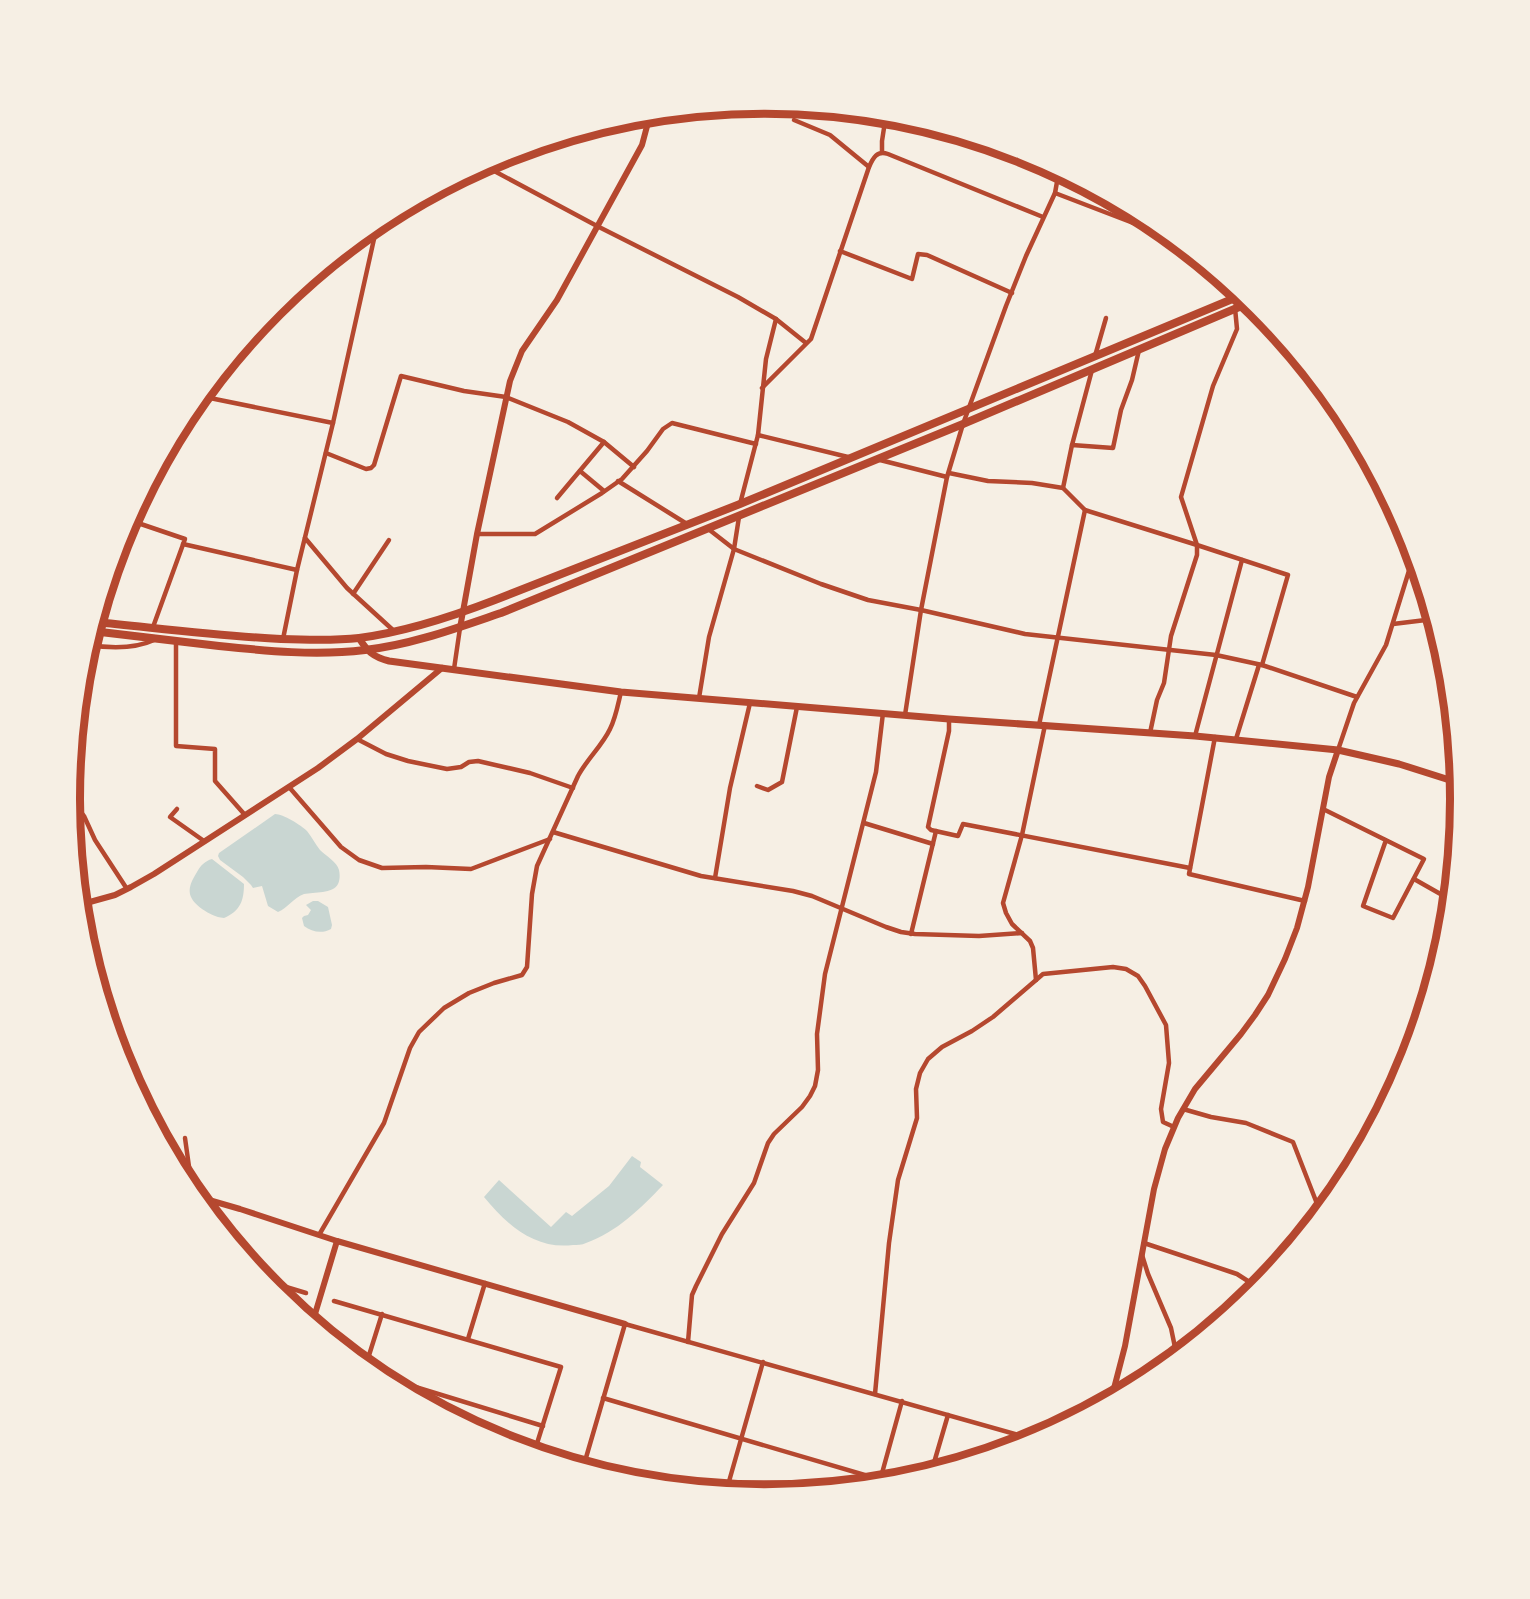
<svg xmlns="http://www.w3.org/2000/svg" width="1530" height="1599" font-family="Helvetica,sans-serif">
	<rect width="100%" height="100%" fill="#f6efe4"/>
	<g fill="#c9d6d2">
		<path d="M 275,814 C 283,814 301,825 307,831 C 312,837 315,844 320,850 C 326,856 337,862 339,870 C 340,874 340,880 338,884 C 333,894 314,892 304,894 C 293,898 288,908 278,912 L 268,906 L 262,886 L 253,888 L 251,885 L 243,877 L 220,860 L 218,856 L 219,853 Z"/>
		<path d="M 212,859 L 244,884 C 244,901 240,911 224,918 C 215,917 210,914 202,909 C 186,897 187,888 197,872 C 201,865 205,861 212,859 Z"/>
		<path d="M 313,901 L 318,901 L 328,907 L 332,925 L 331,929 C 322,934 312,932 304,926 L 302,918 L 304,916 L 308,915 L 311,910 L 306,905 Z"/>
		<path d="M 632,1156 L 641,1162 L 640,1167 L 663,1185 C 641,1208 617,1232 586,1243 C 582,1245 577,1245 573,1245 C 535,1250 506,1224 484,1197 L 499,1180 L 551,1227 L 566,1212 L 572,1216 L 609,1186 Z"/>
	</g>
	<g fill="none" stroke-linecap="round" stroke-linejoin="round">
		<g stroke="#b5482f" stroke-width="4.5">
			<polyline points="794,120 830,135 869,167"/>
			<polyline points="882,152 882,141 886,115"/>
			<polyline points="483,165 597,226 738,297 776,319 806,343"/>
			<polyline points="1055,193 1141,226 1173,243 1176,241"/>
			<polyline points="840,251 912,279 918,254 927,255 1012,293"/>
			<polyline points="1095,356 1106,318"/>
			<path d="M 762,388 L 811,339 L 869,167 C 873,158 877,150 888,154 L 1043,217"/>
			<polyline points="200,396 333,423"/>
			<polyline points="758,435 848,457"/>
			<polyline points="1072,445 1092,370"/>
			<polyline points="326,453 366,469 371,468 374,465 401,376 464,391 506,397 568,422 604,442 634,467"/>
			<polyline points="880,460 947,477"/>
			<polyline points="580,471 604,491"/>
			<polyline points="949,473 988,481 1032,483 1063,488 1085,510 1197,545 1288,575 1262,665"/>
			<polyline points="618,481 687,524"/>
			<polyline points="1063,488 1072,445 1113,448 1121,410 1132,380 1139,350"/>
			<polyline points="557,498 604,442"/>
			<polyline points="740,504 758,435 766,359 776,319"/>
			<polyline points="129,520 185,539 153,627"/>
			<polyline points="707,528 734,549 821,584 868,600 921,610 1025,634 1216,655 1262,665 1357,697"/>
			<polyline points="477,534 535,534 602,493 622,479 647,451 663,429 672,423 756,444"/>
			<polyline points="305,538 347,588 394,631"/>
			<polyline points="183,544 297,570"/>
			<polyline points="104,592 131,520"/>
			<polyline points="353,594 389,540"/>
			<polyline points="1393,624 1434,619"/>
			<polyline points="283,639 297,570 333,423 378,221"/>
			<polyline points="176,641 176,746 215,749 215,781 245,815"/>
			<path d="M 88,645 C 109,648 135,649 154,640"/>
			<polyline points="454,669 460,628"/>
			<polyline points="699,698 709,637 734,549 739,517"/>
			<polyline points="905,715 921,610 947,477 963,424 1006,306 1026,256 1055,193 1059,171"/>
			<polyline points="949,719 949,731 928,827 931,830 958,836 963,824 1190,868"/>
			<polyline points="1039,725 1085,510"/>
			<polyline points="1150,733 1157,700 1164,683 1171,636 1197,555 1197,545 1181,497 1213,386 1237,329 1235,308"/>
			<polyline points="1195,736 1242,560"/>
			<polyline points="1215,737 1189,874 1305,901"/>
			<polyline points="357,739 386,754 408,761 447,769 461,767 469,762 478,761 530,773 573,788"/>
			<polyline points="1236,739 1259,665"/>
			<polyline points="1338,750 1354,703 1386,645 1412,561 1415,555"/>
			<polyline points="757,786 768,790 782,782 797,707"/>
			<polyline points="289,787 341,847 359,860 382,868 426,867 471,869 550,839"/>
			<polyline points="69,796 84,816 95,840 127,889"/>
			<polyline points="177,809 170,817 204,841"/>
			<polyline points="1323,809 1424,859 1393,918 1363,906 1386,840"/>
			<polyline points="864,823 933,844"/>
			<polyline points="553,832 701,876 793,891 812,896 886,927 901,932 915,934 979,936 1022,933"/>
			<polyline points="715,878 730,788 750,703"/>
			<polyline points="1414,879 1451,900"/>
			<polyline points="911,934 936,831"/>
			<polyline points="1036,980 1033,948 1030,941 1012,924 1006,913 1003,903 1022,835 1045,725"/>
			<polyline points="1183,1109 1211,1117 1246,1123 1293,1142 1321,1214"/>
			<polyline points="185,1138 191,1181 189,1189"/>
			<polyline points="208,1213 212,1201"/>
			<path d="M 319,1235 L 384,1123 L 410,1048 L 419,1032 L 444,1008 L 469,993 L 494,983 L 522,975 L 527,967 L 532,894 L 537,866 L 578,776 C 587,759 602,746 610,729 C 616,717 618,704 621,692"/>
			<polyline points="1144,1243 1237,1274 1251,1283"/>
			<polyline points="1142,1255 1148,1274 1171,1328 1177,1357"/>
			<polyline points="263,1280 306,1293"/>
			<polyline points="334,1301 561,1367 534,1453"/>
			<polyline points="468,1339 485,1283"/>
			<polyline points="688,1342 692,1295 696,1286 722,1234 754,1183 768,1143 774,1134 802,1107 810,1096 815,1086 818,1070 817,1034 825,974 876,772 883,713"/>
			<polyline points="365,1368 382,1314"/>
			<polyline points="373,1374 543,1426"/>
			<polyline points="875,1394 889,1243 898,1180 917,1118 916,1089 920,1073 928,1059 942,1047 972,1031 993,1017 1043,974 1113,967 1126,969 1138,976 1145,986 1166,1025 1169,1063 1161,1109 1163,1122 1174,1127"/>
			<polyline points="603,1398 892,1483"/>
			<polyline points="583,1468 625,1324 1036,1440"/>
			<polyline points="931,1473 948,1415"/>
			<polyline points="879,1484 902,1401"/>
			<polyline points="726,1492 763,1362"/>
		</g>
		<g stroke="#b5482f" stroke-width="6">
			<polyline points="460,628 477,534 510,381 522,351 557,300 642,145 650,115"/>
			<polyline points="79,905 115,895 131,887 154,874 318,768 357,739 442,668"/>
			<polyline points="195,1196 240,1209 337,1241 625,1324"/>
			<polyline points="312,1324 337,1241"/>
			<polyline points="1111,1400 1125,1346 1154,1189 1165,1149 1178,1118 1195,1089 1241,1034 1255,1015 1268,995 1285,959 1297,928 1308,887 1329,777 1338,750"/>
			<polyline points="1027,1444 1028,1438"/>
		</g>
		<path stroke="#b5482f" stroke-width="7" d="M 359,638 C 367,651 373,657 389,661 L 621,692 L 949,719 L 1195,736 L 1338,750 L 1399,764 L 1459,783"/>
		<g stroke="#b5482f" stroke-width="8">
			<path d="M 95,622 C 157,628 219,636 281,639 C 307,640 333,641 359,638 C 405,632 451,617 495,600 L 740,504 L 1242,295"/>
			<path d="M 92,631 C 134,636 177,641 219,646 C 267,651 316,656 365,650 C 411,645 457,628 501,613 L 963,424 L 1251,302"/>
		</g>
	</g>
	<path d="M0 0H1530V1599H0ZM80 799a685 685 0 1 1 1370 0a685 685 0 1 1-1370 0Z" fill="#f6efe4" fill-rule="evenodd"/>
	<path fill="none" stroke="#b5482f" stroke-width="8" d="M80 799a685 685 0 1 1 1370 0a685 685 0 1 1-1370 0Z"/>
</svg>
